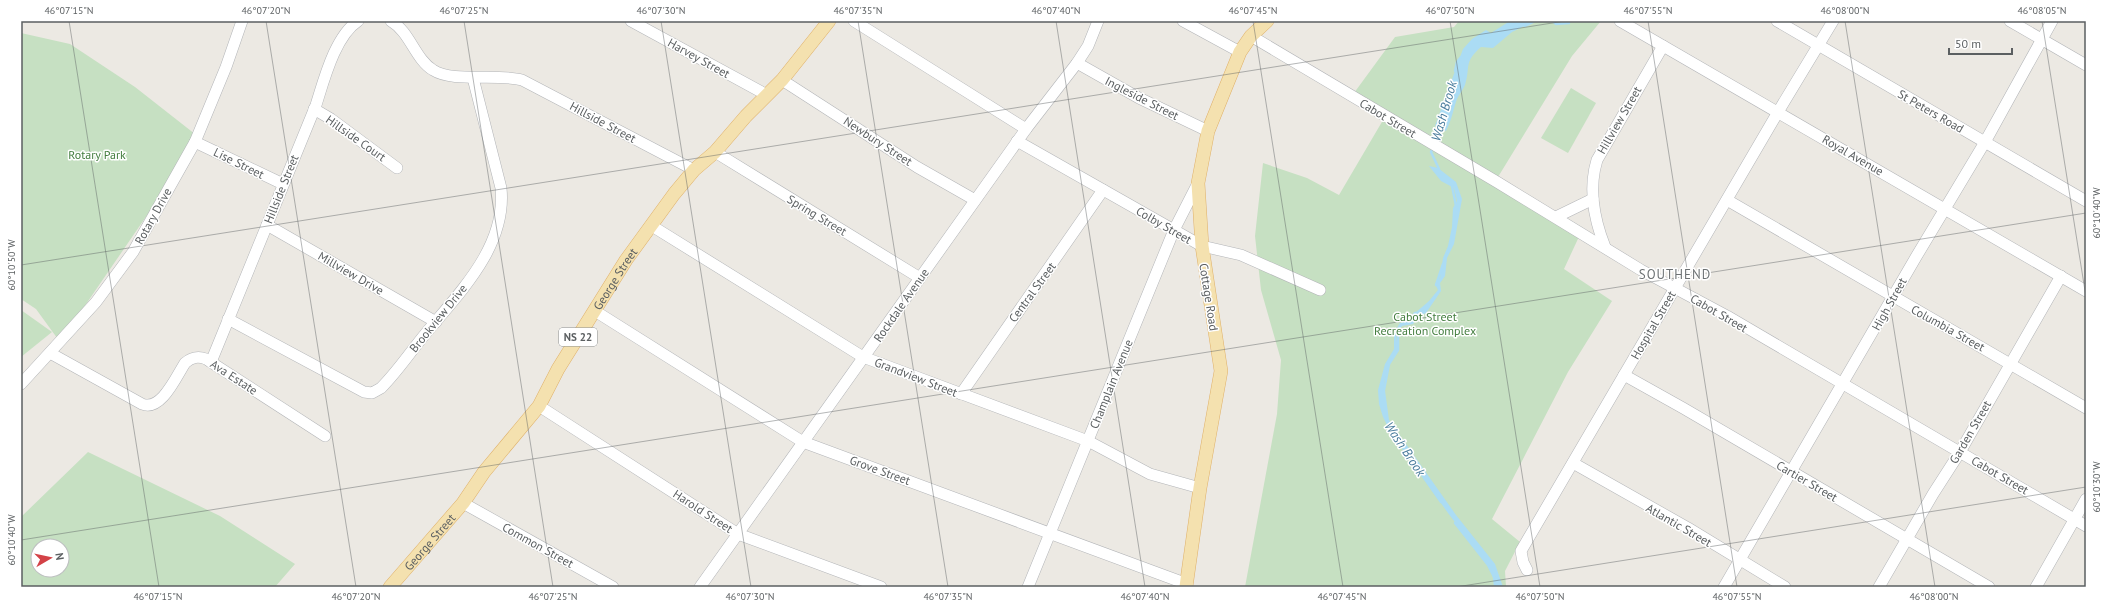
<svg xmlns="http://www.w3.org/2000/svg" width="2107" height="608" font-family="'PT Sans',sans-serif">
	<rect width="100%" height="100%" fill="#ece9e3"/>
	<g fill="#c6e0c2" fill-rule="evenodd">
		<polygon points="1459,21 1601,21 1572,56 1498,177 1583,228 1564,269 1612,301 1568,372 1492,519 1520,542 1505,571 1506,587 1245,587 1277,414 1281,360 1261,290 1255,236 1263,163 1307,178 1339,195 1386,115 1354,93 1395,37 1454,27"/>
		<polygon points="21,33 70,44 135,87 200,138 60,342 36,309 21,299"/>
		<polygon points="1571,88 1596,103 1568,153 1541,138"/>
		<polygon points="21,310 52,332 21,357"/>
		<path d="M 88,452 L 220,516 L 295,564 L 275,587 L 21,587 L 21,517 ZM 38,546 L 62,546 L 62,570 L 38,570 Z"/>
	</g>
	<g fill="#abdcf4">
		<path d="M 1510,21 L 1535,21 L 1512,32 L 1493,48 L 1481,47 C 1463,63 1471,66 1465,85 C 1463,90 1459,94 1457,99 C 1453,110 1452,119 1446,131 L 1435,126 L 1463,49 L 1472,39 L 1486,30 L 1491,33 Z"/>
		<polygon points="1429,166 1438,168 1456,182 1462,199 1454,244 1447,258 1445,276 1440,283 1441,291 1426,313 1418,317 1413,324 1402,326 1396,335 1398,350 1389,364 1384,383 1389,420 1456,515 1495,564 1503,587 1494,587 1492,571 1448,513 1391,433 1383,417 1379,404 1378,390 1385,364 1394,349 1394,333 1400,323 1409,321 1414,312 1421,311 1438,290 1435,284 1440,278 1443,258 1448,246 1452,227 1453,208 1457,201 1454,188 1441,181"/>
	</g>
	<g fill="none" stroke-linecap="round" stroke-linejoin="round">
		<g stroke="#abdcf4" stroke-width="2.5">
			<polyline points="1553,21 1556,24 1569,23"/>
			<polyline points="1525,26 1535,21"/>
			<polyline points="1455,71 1457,62 1461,57"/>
			<polyline points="1435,142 1442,126"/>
			<polyline points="1433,148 1431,152 1439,169"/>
			<polyline points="1452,186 1456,206"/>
			<polyline points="1436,285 1443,264"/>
			<polyline points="1417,313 1430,302"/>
			<polyline points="1384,390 1389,364 1398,350 1398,330"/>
			<polyline points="1406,452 1441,502"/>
			<polyline points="1455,523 1488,565 1494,577"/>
		</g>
		<defs>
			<g id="minor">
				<path d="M 391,21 C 410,32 415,59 433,70 C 453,83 496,73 522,80 L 694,170"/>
				<polyline points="631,21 767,95"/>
				<polyline points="854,21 1026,129"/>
				<polyline points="1183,21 1240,52"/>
				<polyline points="1620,21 2086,291"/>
				<polyline points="1777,21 2086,201"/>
				<polyline points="2010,21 2086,65"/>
				<polyline points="1251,36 1497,182 1641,270 1727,316 2086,526"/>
				<polyline points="1077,63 1139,98 1208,131"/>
				<polyline points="782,80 917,167 975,200"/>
				<polyline points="314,109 331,119 397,168"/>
				<polyline points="1017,141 1202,246 1241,255 1320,290"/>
				<polyline points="195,142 283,184"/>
				<polyline points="715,152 920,278"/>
				<polyline points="1727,200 2086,408"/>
				<polyline points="1556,217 1593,199"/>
				<polyline points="267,225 436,322"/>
				<polyline points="652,226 863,357 1088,441 1150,474 1200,488"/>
				<path d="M 1605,247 C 1594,219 1588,189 1597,160 L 1663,46"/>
				<polyline points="595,311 803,442 1187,584"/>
				<path d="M 228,319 L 364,392 L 372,393 L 381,388 C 398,371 411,351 426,333 C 460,292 507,246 501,188 L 473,78"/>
				<path d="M 50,353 L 142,404 C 161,412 176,377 185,363 C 192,357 198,356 206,359 L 325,436"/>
				<path d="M 211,362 L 316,105 C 324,80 335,36 358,21"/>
				<polyline points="1624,375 1683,408 1989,587"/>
				<polyline points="21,384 96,302 133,252 195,142 226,67 242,21"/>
				<polyline points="961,394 1103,190"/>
				<polyline points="539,406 738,534 881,587"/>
				<polyline points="1573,463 1688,528 1785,587"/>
				<polyline points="463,503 613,587"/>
				<polyline points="1527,570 1523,562 1521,551 1778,112 1833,21"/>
				<polyline points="700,587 1026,129 1077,63 1088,46 1098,21"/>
				<polyline points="1028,587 1174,230 1198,183"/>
				<polyline points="1724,587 1916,257 1985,142 2052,21"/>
				<polyline points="1879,587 1933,494 1960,452 2061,276"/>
				<polyline points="2036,587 2086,499"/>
			</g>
			<g id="major">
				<path id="s1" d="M 390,587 L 463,503 L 484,472 L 539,406 L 558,369 L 626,260 L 674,194 L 694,170 L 715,152 L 746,116 L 782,80 L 829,21"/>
				<polyline points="1186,587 1200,488 1221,371 1202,246 1198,183 1208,131 1240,52 1251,36 1267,21"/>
			</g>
		</defs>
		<use href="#minor" stroke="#b3b5b8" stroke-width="12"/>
		<use href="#major" stroke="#dfb068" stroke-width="14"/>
		<use href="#minor" stroke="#fff" stroke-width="11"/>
		<use href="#major" stroke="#f4e1af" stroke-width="13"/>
	</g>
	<path fill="none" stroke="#5b5f61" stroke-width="1" stroke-opacity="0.45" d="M 69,21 L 159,587M 266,21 L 356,587M 464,21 L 553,587M 661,21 L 751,587M 858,21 L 948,587M 1056,21 L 1145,587M 1253,21 L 1343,587M 1450,21 L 1540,587M 1648,21 L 1737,587M 1845,21 L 1935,587M 2042,21 L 2086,297M 21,265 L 1565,21M 21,540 L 2086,213M 1456,587 L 2086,487"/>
	<g text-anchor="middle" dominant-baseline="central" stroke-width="3" stroke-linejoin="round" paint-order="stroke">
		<rect fill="#fff" stroke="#8c8f90" stroke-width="1" x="559" y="328" width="38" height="18" rx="3"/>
		<g font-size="11" font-weight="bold" fill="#5b5f61">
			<text x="578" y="337">NS 22</text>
		</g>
		<g font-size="12" fill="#5b5f61" stroke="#fff">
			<text transform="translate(699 58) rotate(29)">Harvey Street</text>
			<text transform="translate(1142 98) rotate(27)">Ingleside Street</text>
			<text transform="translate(1931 111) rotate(30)">St Peters Road</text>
			<text transform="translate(1388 118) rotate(31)">Cabot Street</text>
			<text transform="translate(1619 120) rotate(-60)">Hillview Street</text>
			<text transform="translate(603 122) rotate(28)">Hillside Street</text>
			<text transform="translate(356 138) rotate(35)">Hillside Court</text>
			<text transform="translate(878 141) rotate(33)">Newbury Street</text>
			<text transform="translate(1853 155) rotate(30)">Royal Avenue</text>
			<text transform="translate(239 163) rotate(26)">Lise Street</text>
			<text transform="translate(281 189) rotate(-68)">Hillside Street</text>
			<text transform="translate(817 215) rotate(31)">Spring Street</text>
			<text transform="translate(153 216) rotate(-61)">Rotary Drive</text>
			<text transform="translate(1164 225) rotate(30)">Colby Street</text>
			<text transform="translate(351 273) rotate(30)">Millview Drive</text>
			<text stroke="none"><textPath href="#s1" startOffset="383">George Street</textPath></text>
			<text transform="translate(1032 292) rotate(-54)">Central Street</text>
			<text transform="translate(1209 297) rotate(81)">Cottage Road</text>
			<text transform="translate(1889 304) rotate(-61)">High Street</text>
			<text transform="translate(901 305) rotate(-55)">Rockdale Avenue</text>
			<text transform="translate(1719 313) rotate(30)">Cabot Street</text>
			<text transform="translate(438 318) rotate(-51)">Brookview Drive</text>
			<text transform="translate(1653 325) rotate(-60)">Hospital Street</text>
			<text transform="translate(1948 328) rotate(29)">Columbia Street</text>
			<text transform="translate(234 377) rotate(33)">Ava Estate</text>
			<text transform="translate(916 377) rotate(21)">Grandview Street</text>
			<text transform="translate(1111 384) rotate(-68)">Champlain Avenue</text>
			<text transform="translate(1970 432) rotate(-60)">Garden Street</text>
			<text transform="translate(880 470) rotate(20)">Grove Street</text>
			<text transform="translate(2000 475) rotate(30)">Cabot Street</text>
			<text transform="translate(1807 481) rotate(30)">Cartier Street</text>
			<text transform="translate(703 511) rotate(33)">Harold Street</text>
			<text transform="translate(1679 525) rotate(30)">Atlantic Street</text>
			<text stroke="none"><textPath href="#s1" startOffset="60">George Street</textPath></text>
			<text transform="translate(538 545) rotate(29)">Common Street</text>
		</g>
		<g font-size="12" fill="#437d3f" stroke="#fff">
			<text x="97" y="154">Rotary Park</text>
			<text x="1425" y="316">Cabot Street<tspan x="1425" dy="14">Recreation Complex</tspan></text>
		</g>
		<g font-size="13" font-style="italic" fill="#477a9b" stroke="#fff">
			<text transform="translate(1444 111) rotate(-74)">Wash Brook</text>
			<text transform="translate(1405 449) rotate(56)">Wash Brook</text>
		</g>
		<g font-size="13" letter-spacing="1" fill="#6c7173" stroke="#fff">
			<text x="1675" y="274">SOUTHEND</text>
		</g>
	</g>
	<rect width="2107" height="608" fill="none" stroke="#ffffff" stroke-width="44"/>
	<g transform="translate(50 558) rotate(81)"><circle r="19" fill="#ffffff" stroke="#bdbfc0"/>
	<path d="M0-3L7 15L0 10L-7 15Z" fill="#d34247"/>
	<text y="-6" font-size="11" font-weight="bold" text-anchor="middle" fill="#5b5f61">N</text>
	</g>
	<path d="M1949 48v6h63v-6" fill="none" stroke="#5b5f61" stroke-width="2"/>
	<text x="1955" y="48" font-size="12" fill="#5b5f61" stroke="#ffffff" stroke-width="3" paint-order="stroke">50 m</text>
	<rect x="22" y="22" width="2063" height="564" fill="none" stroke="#5b5f61" stroke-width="1.5"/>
	<g font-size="10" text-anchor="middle" fill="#5b5f61">
		<text x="69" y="14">46°07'15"N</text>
		<text x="266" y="14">46°07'20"N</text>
		<text x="464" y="14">46°07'25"N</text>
		<text x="661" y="14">46°07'30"N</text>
		<text x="858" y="14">46°07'35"N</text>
		<text x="1056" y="14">46°07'40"N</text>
		<text x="1253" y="14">46°07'45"N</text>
		<text x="1450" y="14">46°07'50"N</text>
		<text x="1648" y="14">46°07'55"N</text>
		<text x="1845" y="14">46°08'00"N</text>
		<text x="2042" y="14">46°08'05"N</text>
		<text transform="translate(2096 213) rotate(-90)" y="4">60°10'40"W</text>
		<text transform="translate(11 265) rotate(-90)" y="4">60°10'50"W</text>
		<text transform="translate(2096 487) rotate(-90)" y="4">60°10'30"W</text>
		<text transform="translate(11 540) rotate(-90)" y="4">60°10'40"W</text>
		<text x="158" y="600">46°07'15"N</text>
		<text x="356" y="600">46°07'20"N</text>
		<text x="553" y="600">46°07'25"N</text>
		<text x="750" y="600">46°07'30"N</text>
		<text x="948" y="600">46°07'35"N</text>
		<text x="1145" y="600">46°07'40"N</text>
		<text x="1342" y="600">46°07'45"N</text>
		<text x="1540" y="600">46°07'50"N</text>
		<text x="1737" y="600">46°07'55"N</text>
		<text x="1934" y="600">46°08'00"N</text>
	</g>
</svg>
